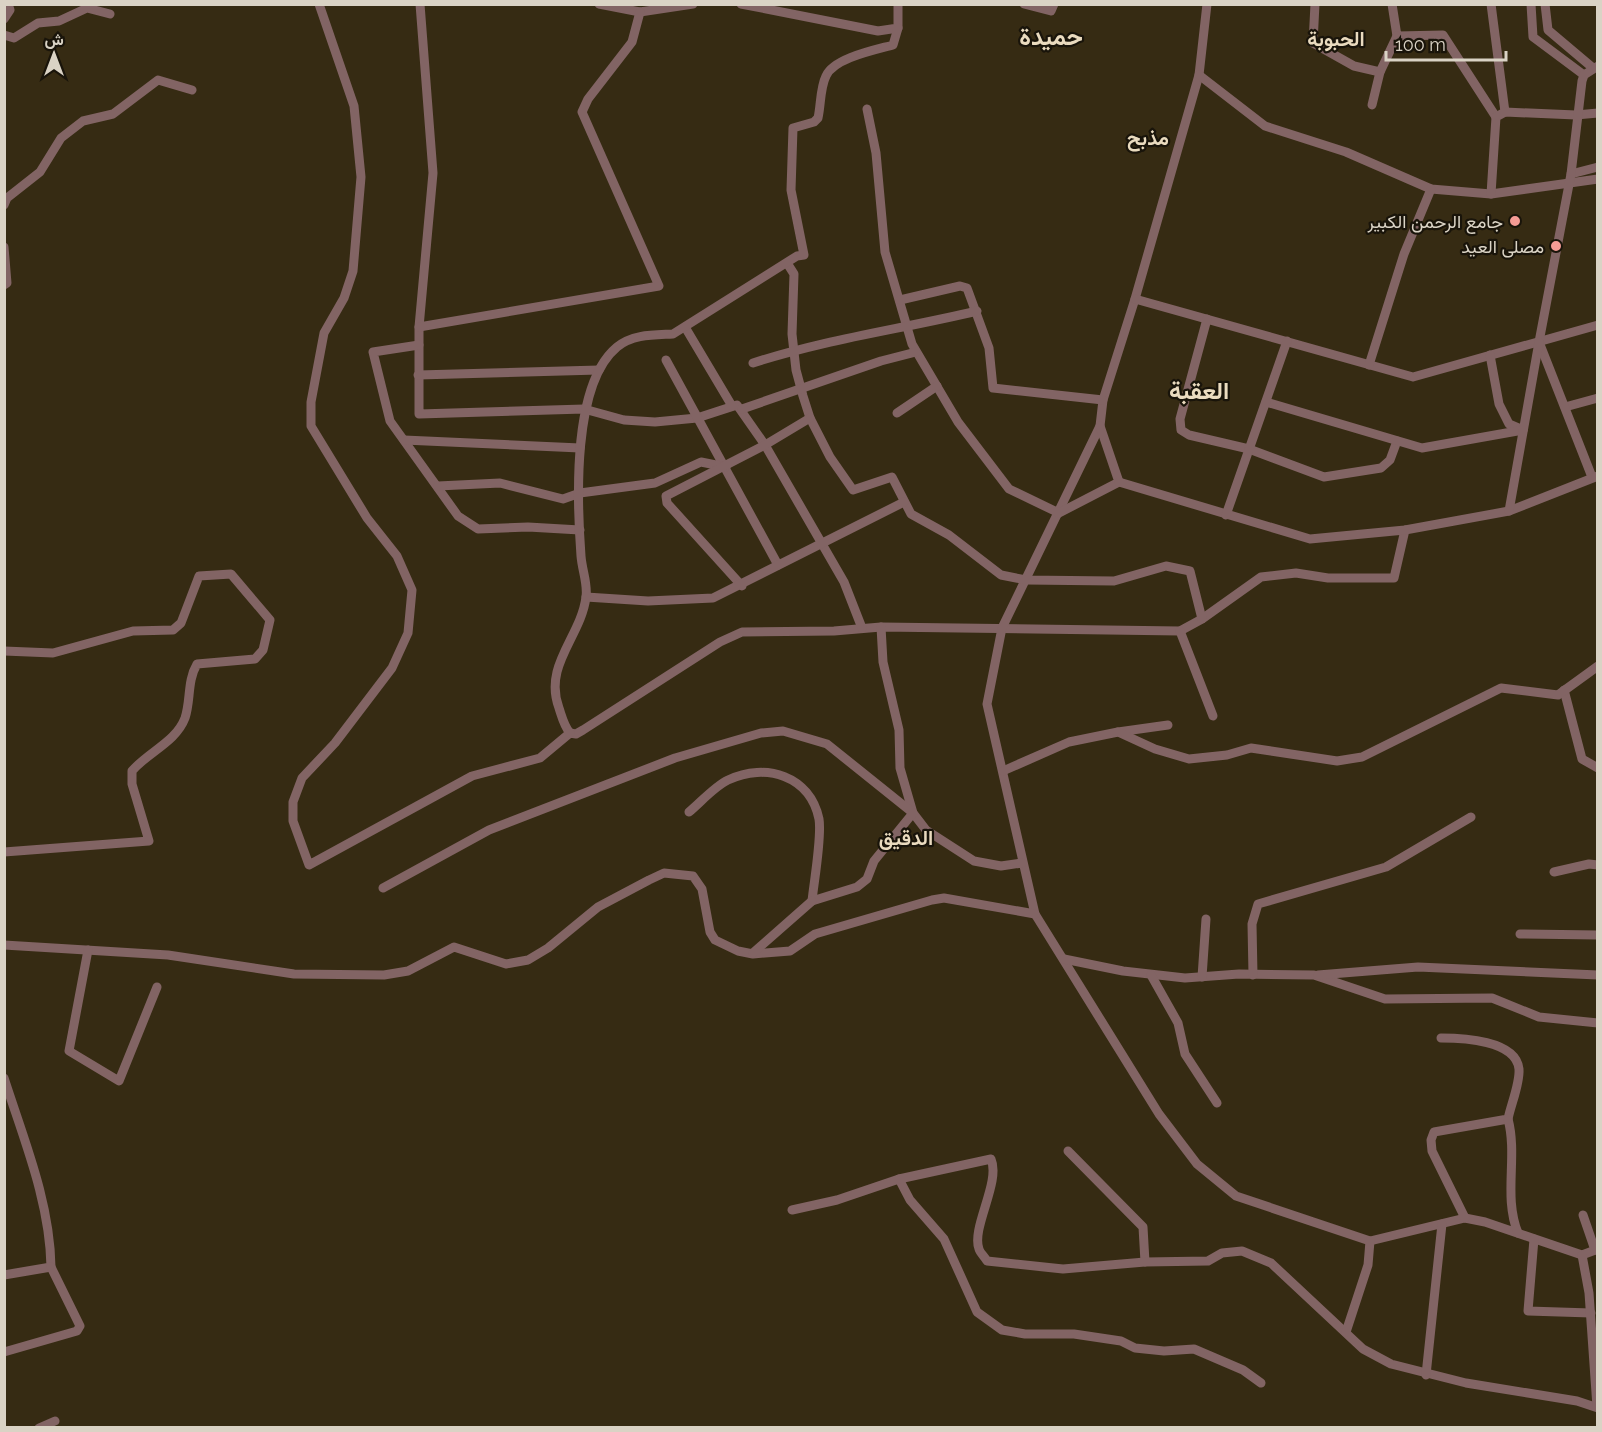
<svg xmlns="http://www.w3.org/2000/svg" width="1602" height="1432" font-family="Raleway,Vazirmatn,sans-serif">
	<rect width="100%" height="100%" fill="#362b13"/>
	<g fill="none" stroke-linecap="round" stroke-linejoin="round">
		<g stroke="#826464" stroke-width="9">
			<polyline points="319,4 354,106 361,177 353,271 344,298 324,333 311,402 311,426 367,518 397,556 412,590 408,633 392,668 335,743 302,778 293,802 293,821 309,865 472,776 540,758 570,733 576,734 583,730 720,642 742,632 834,631 881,627 1180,631 1202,619 1261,577 1296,573 1328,578 1394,578 1405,530"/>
			<polyline points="420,4 433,173 419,327 419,414 584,409 624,420 655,422 697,418 737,405 765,445 844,582 862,628"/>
			<polyline points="599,4 640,12 693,4"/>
			<polyline points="741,4 878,31 898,28 898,4"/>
			<polyline points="1024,4 1051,11 1054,4"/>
			<polyline points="1207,4 1199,75 1135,299 1103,400 1100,426 1002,628 987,704 1035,914 1159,1114 1197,1164 1236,1196 1370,1241 1465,1218 1485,1222 1582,1255 1598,1249"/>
			<polyline points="1315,4 1313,43 1354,66 1380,72"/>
			<polyline points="1392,4 1397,36 1443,35 1496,117"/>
			<polyline points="1491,4 1505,112"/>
			<polyline points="1531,4 1533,37 1584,75"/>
			<polyline points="1545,4 1548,30 1593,68"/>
			<polyline points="4,19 10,10 8,4"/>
			<polyline points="4,35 14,38 38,23 59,21 87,8 110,14"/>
			<polyline points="1199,75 1265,126 1346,152 1431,189 1491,194 1598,179"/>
			<polyline points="1372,105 1380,72 1397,36"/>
			<polyline points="867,109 876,153 885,252 912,344 958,422 1009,489 1059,513 1119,482 1100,426"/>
			<polyline points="1571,174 1598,167"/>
			<polyline points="1491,194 1496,117 1505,112 1576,115 1598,113"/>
			<polyline points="4,205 7,198 40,172 61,138 83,121 113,114 158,80 192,90"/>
			<polyline points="4,247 7,283 4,285"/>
			<polyline points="787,263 794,274 792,334 796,370 803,396 810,418 830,457 853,490 892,477 911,514 949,535 1001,575 1026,580 1114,581 1166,566 1190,571 1202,619"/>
			<polyline points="1135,299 1413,377 1598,325"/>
			<polyline points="900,300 960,286 967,288 989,348 993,388 1103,400"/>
			<polyline points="1207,319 1180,419 1181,430 1189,435 1249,449 1324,477 1381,468 1390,460 1397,441"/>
			<polyline points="419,327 659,286 582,112 588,99 632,42 640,12"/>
			<polyline points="685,327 732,406"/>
			<polyline points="419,345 373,352 390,421 458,516 478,529 528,527 580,530"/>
			<polyline points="1490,355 1499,404 1509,424 1523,430"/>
			<polyline points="666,360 778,565"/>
			<path d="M 753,363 C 826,339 902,329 977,311"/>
			<polyline points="1369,365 1404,254 1431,189"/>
			<polyline points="418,375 599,370"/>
			<polyline points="1266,402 1422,448 1523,430"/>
			<polyline points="1565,407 1598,398"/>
			<polyline points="742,409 881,361 916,352"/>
			<polyline points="897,413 937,386"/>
			<polyline points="404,440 580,448"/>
			<polyline points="1592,477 1539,342 1571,174 1582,81 1584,75 1598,66"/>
			<polyline points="1119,482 1310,539 1405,530 1509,511 1598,476"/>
			<polyline points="438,486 500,483 563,499 580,493 655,483 701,462 726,467"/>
			<polyline points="1509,511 1539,342"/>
			<polyline points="1226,515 1287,341"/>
			<polyline points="742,586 667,503 666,496 765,445 810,418"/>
			<polyline points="586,597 648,601 713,598 904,502"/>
			<polyline points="881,627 883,662 899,730 900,768 913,813 926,830 974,861 1001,866 1022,863"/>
			<polyline points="1180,631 1213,716"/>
			<path d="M 4,651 L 53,653 L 133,631 L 173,630 L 181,623 L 199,576 L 231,574 L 270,620 L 263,650 L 255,659 L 197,664 C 187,681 191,700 185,718 C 176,742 148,752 132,771 L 132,784 L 149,841 L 4,852"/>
			<polyline points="1564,690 1582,759 1598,768"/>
			<polyline points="1118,732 1168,725"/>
			<path d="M 570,733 C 564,726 562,717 559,708 C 543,665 581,637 586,597 C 588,584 582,570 581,556 C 577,502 572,384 617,347 C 633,334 654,335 673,334 L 797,256 L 804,255 L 791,190 L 793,128 L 814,122 L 818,118 C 821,105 820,88 826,76 C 834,58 875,50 893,45 L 898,28"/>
			<polyline points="1003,771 1069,742 1118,732 1155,749 1189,759 1227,755 1251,748 1337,761 1362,757 1501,688 1558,695 1598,666"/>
			<polyline points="1554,872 1589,864 1598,865"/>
			<path d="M 383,888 L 489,830 L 675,758 L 761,733 L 783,731 L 827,744 L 913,813 L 874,861 L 867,879 L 857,887 L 812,901 C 814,881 822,837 819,819 C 810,776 766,762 728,780 C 715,786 701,802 689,812"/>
			<polyline points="1520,934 1598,935"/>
			<polyline points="4,945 168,955 294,974 384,975 408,971 454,947 506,964 528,960 548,948 598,907 649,880 664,873 693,876 702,889 710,932 715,940 738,951 753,954 790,951 815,934 932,900 944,898 1035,914"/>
			<polyline points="88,950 69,1051 119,1081 157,987"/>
			<polyline points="753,953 812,901"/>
			<polyline points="1064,959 1123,971 1185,978 1239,974 1314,975 1385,999 1492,998 1539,1017 1598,1023"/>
			<polyline points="1151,975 1178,1023 1185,1054 1217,1103"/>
			<polyline points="1253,975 1252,924 1258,904 1386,867 1471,817"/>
			<polyline points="1318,975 1418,967 1598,975"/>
			<polyline points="1202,977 1206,919"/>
			<path d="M 1441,1038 C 1462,1038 1516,1040 1519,1069 C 1520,1084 1511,1104 1508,1119 L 1434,1132 L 1431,1140 L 1432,1151 L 1465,1218"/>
			<path d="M 4,1078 C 24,1140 50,1202 51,1267 L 4,1275"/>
			<path d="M 1508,1119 C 1518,1157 1503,1196 1518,1233"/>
			<polyline points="1068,1151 1143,1227 1145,1262"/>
			<polyline points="899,1179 910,1200 944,1239 977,1312 1002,1330 1025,1334 1074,1334 1121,1341 1135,1348 1164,1351 1194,1349 1243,1370 1261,1383"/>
			<path d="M 792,1210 L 837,1200 L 899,1179 L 991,1159 C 1001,1182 971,1228 979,1249 C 980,1253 985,1257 987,1261 L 1063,1269 L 1145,1262 L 1208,1261 L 1222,1253 L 1242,1251 L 1271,1263 L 1363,1349 L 1391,1364 L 1466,1383 L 1577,1401 L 1598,1408"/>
			<polyline points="1583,1215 1595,1250"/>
			<polyline points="1534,1239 1528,1311 1591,1313"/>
			<polyline points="1582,1255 1589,1293 1597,1407"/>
			<polyline points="1346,1332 1368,1265 1370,1241"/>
			<polyline points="4,1352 77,1331 80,1326 51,1267"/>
			<polyline points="1426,1375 1442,1224"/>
			<polyline points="39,1428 55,1421"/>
		</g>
	</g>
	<g fill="#f59c95" stroke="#19140a" stroke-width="2">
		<circle cx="1515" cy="221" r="6"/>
		<circle cx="1556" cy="246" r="6"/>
	</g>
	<g text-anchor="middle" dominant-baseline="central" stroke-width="4.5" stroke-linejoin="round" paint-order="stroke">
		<g font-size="18" fill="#dad3c5" stroke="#19140a" text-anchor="end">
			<text x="1503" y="221">جامع الرحمن الكبير</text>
			<text x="1544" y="246">مصلى العيد</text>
		</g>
		<g font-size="20" font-weight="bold" fill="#eadbbf" stroke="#19140a">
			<text x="1336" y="39">الحبوبة</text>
			<text x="1148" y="138">مذبح</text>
			<text x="906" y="838">الدقيق</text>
		</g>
		<g font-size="24" font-weight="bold" fill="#eadbbf" stroke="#19140a">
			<text x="1051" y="36">حميدة</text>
			<text x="1199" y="390">العقبة</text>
		</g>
	</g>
	<rect width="1602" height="1432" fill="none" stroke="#dad3c5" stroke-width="12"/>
	<g transform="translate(54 54)" stroke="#19140a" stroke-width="4.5" paint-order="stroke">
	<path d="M0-4.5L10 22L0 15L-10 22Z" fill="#dad3c5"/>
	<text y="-9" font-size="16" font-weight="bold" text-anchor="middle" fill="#dad3c5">ش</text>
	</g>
	<path d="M1386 51v9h120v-9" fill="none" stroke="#dad3c5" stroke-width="3"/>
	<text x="1395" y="51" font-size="18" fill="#dad3c5" stroke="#19140a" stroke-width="4.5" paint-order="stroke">100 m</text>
</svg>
